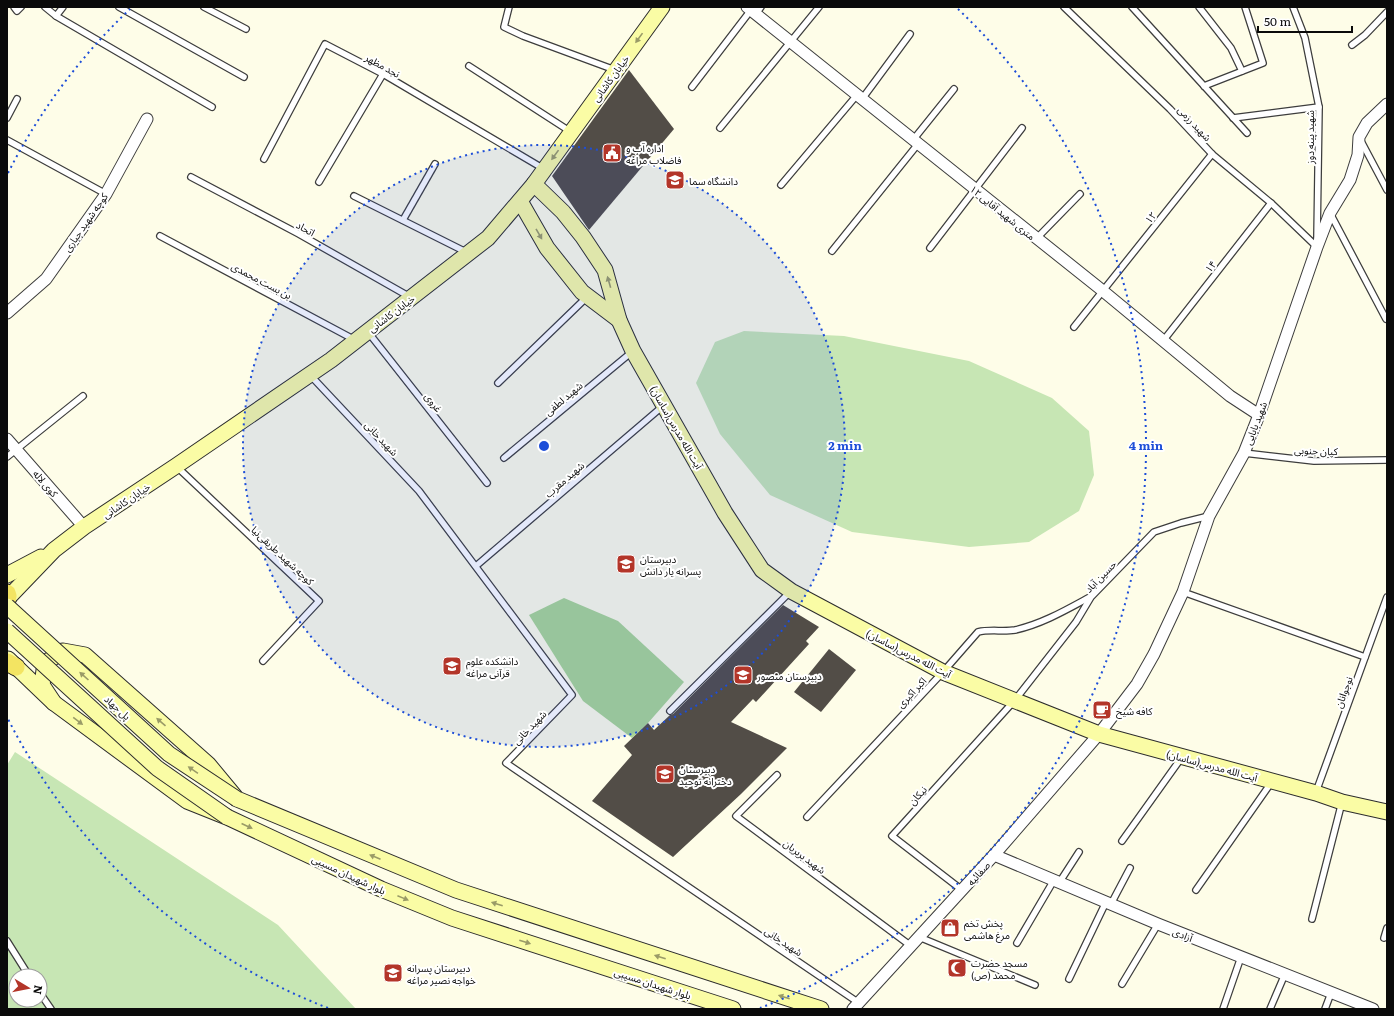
<svg xmlns="http://www.w3.org/2000/svg" width="1394" height="1016" font-family="Literata,'Noto Sans Arabic',serif">
	<rect width="100%" height="100%" fill="#fefde8"/>
	<g fill="#c7e6b4" fill-rule="evenodd">
		<polygon points="744,331 844,336 969,361 1052,398 1089,431 1094,475 1079,511 1029,542 969,547 852,532 770,495 720,434 696,383 715,342"/>
		<path d="M 15,752 L 278,925 L 356,1009 L 7,1009 L 7,765 ZM 16,976 L 40,976 L 40,1000 L 16,1000 Z"/>
	</g>
	<polygon fill="#a9d694" points="564,598 618,621 684,682 648,723 632,738 583,701 529,615"/>
	<g fill="#524d47">
		<polygon points="629,70 674,129 589,230 552,176"/>
		<polygon points="783,605 819,627 806,641 809,644 756,702 753,699 731,722 787,748 741,794 673,857 592,801 632,755 624,746 648,723 654,730 670,715 673,714"/>
		<polygon points="829,649 856,670 821,712 794,692"/>
	</g>
	<g fill="none" stroke-linecap="round" stroke-linejoin="round">
		<defs>
			<g id="lane">
				<polyline points="14,7 17,11 21,7"/>
				<polyline points="45,7 56,16 63,7"/>
				<polyline points="119,7 244,77"/>
				<polyline points="204,7 246,29"/>
				<polyline points="509,7 504,27 523,36 615,70"/>
				<polyline points="1064,7 1170,109 1212,154 1271,203 1317,247"/>
				<polyline points="1132,7 1247,133"/>
				<polyline points="1199,7 1231,48 1242,71"/>
				<polyline points="1293,7 1305,38 1319,107 1317,238"/>
				<polyline points="756,14 761,7"/>
				<polyline points="56,16 212,107"/>
				<polyline points="1352,45 1365,35 1387,12"/>
				<polyline points="469,66 571,132"/>
				<polyline points="1204,86 1263,63 1245,7"/>
				<polyline points="692,87 751,10"/>
				<polyline points="862,99 910,34"/>
				<polyline points="7,118 17,99"/>
				<polyline points="1233,118 1319,107"/>
				<polyline points="720,128 819,7"/>
				<polyline points="7,140 106,194"/>
				<polyline points="913,140 954,89"/>
				<polyline points="1361,141 1387,190"/>
				<polyline points="264,159 325,44 383,74 544,169"/>
				<polyline points="191,177 299,234 410,297"/>
				<polyline points="319,182 383,74"/>
				<polyline points="781,185 857,95"/>
				<polyline points="354,196 466,252"/>
				<polyline points="1330,213 1386,319"/>
				<polyline points="403,220 435,164"/>
				<polyline points="160,236 355,340"/>
				<polyline points="1036,239 1080,194"/>
				<polyline points="930,248 1022,128"/>
				<polyline points="832,251 918,144"/>
				<polyline points="1074,327 1212,154"/>
				<polyline points="368,332 487,483"/>
				<polyline points="1163,341 1271,203"/>
				<polyline points="311,376 419,491 572,695 506,763 859,1003"/>
				<polyline points="498,383 587,297"/>
				<polyline points="1244,453 1314,461 1387,460"/>
				<polyline points="7,457 83,396"/>
				<polyline points="504,458 633,351"/>
				<polyline points="176,466 319,601 263,661"/>
				<polyline points="476,566 663,406"/>
				<polyline points="1183,592 1365,657"/>
				<polyline points="670,711 791,591"/>
				<polyline points="777,775 736,816 911,946"/>
				<polyline points="1316,792 1387,597"/>
				<path d="M 807,817 L 943,672 L 978,632 C 990,629 1003,632 1015,630 C 1042,624 1066,610 1090,597"/>
				<polyline points="1122,841 1182,757"/>
				<polyline points="1059,883 1079,852"/>
				<polyline points="962,890 892,836 1015,700 1076,622 1091,597 1154,532 1181,523 1209,516"/>
				<polyline points="1196,890 1271,783"/>
				<polyline points="1111,904 1130,868"/>
				<polyline points="1312,919 1342,802"/>
				<polyline points="919,937 1035,985"/>
				<polyline points="1384,938 1387,928"/>
				<polyline points="7,941 29,976"/>
				<polyline points="1017,943 1054,880"/>
				<polyline points="1069,979 1106,902"/>
				<polyline points="1122,984 1158,924"/>
				<polyline points="40,993 51,1009"/>
				<polyline points="1223,1009 1241,957"/>
				<polyline points="1270,1009 1285,974"/>
				<polyline points="1325,1009 1331,993"/>
			</g>
			<g id="street">
				<polyline points="747,7 1103,291 1230,396 1259,415"/>
				<polyline points="7,313 46,279 106,194 147,119"/>
				<polyline points="7,439 84,527"/>
				<polyline points="994,855 1158,924 1373,1009"/>
				<polyline points="853,1009 994,855 1099,734 1137,684 1154,654 1183,592 1209,516 1244,453 1259,415 1317,247 1330,213 1350,180 1358,155 1359,137 1367,123 1387,104"/>
			</g>
			<g id="secondary">
				<polyline points="534,184 563,212 583,237 605,270 619,320 633,351 725,513 762,570 791,591 943,672 1099,734 1316,793 1342,802 1387,812"/>
				<polyline points="520,201 547,248 582,292 619,320"/>
				<polyline points="7,575 41,557"/>
				<polyline points="7,599 54,550 84,527 176,466 331,360 488,238 534,184 662,7"/>
				<polyline points="8,659 54,703 187,801 227,817 381,889 452,918 733,1009"/>
				<polyline points="54,703 42,685 45,663 63,651 85,655 208,764 237,799 456,890 821,1009"/>
			</g>
			<g id="primary">
				<polyline points="7,593 8,596 7,600"/>
				<polyline points="7,662 16,667"/>
			</g>
		</defs>
		<use href="#lane" stroke="#3d3d3d" stroke-width="8"/>
		<use href="#street" stroke="#3d3d3d" stroke-width="13"/>
		<use href="#secondary" stroke="#2c2c2c" stroke-width="17"/>
		<use href="#primary" stroke="#1b1b1b" stroke-width="19"/>
		<use href="#lane" stroke="#fff" stroke-width="5.5"/>
		<use href="#street" stroke="#fff" stroke-width="11"/>
		<use href="#secondary" stroke="#fafca5" stroke-width="15"/>
		<use href="#primary" stroke="#f3e462" stroke-width="17"/>
		<defs>
			<g id="secondary-bridge">
				<polyline points="7,606 169,754 237,799"/>
				<polyline points="7,631 157,768 227,817"/>
			</g>
		</defs>
		<use href="#secondary-bridge" stroke="#2c2c2c" stroke-width="17" stroke-linecap="butt"/>
		<use href="#secondary-bridge" stroke="#fafca5" stroke-width="15"/>
	</g>
	<defs><path id="oneway-solid" d="M-6-.8H1V-3.2L6.5 0L1 3.2V.8H-6Z"/></defs>
	<g fill="#9a9b67">
		<use href="#oneway-solid" transform="translate(639 38) rotate(126)"/>
		<use href="#oneway-solid" transform="translate(555 155) rotate(126)"/>
		<use href="#oneway-solid" transform="translate(539 234) rotate(60)"/>
		<use href="#oneway-solid" transform="translate(609 282) rotate(-106)"/>
		<use href="#oneway-solid" transform="translate(84 676) rotate(-138)"/>
		<use href="#oneway-solid" transform="translate(78 721) rotate(37)"/>
		<use href="#oneway-solid" transform="translate(161 722) rotate(-139)"/>
		<use href="#oneway-solid" transform="translate(193 770) rotate(-146)"/>
		<use href="#oneway-solid" transform="translate(247 826) rotate(25)"/>
		<use href="#oneway-solid" transform="translate(375 857) rotate(-157)"/>
		<use href="#oneway-solid" transform="translate(403 898) rotate(22)"/>
		<use href="#oneway-solid" transform="translate(497 904) rotate(-162)"/>
		<use href="#oneway-solid" transform="translate(525 942) rotate(18)"/>
		<use href="#oneway-solid" transform="translate(660 957) rotate(-162)"/>
		<use href="#oneway-solid" transform="translate(784 997) rotate(-162)"/>
	</g>
	<circle cx="544" cy="446" r="301" fill="#1d4ed8" fill-opacity=".12"/>
	<g fill="none" stroke="#1d4ed8" stroke-width="2" stroke-dasharray="2 4">
		<circle cx="544" cy="446" r="301"/>
		<path d="M328 1008A602 602 0 0 1 8 719M8 173A602 602 0 0 1 130 9M958 9A602 602 0 0 1 760 1008"/>
	</g>
	<defs>
		<symbol id="civic-square" viewBox="-11 -11 22 22"><rect x="-9" y="-9" width="18" height="18" rx="4" fill="#b33529" stroke="#fff"/><path d="M-.6-6.5H3V-4.5H.6V-3L4-1V1h2V6H-6V1h2V-1L-.6-3ZM-1.2 2.5V6h2.4V2.5Z" fill="#fff"/></symbol>
		<symbol id="university-square" viewBox="-11 -11 22 22"><rect x="-9" y="-9" width="18" height="18" rx="4" fill="#b33529" stroke="#fff"/><path d="M0-5L7-2L0 1L-7-2ZM-4 1L0 2.5L4 1V4Q0 6-4 4Z" fill="#fff"/></symbol>
		<symbol id="school-square" viewBox="-11 -11 22 22"><rect x="-9" y="-9" width="18" height="18" rx="4" fill="#b33529" stroke="#fff"/><path d="M0-5L7-2L0 1L-7-2ZM-4 1L0 2.5L4 1V4Q0 6-4 4Z" fill="#fff"/></symbol>
		<symbol id="cafe-square" viewBox="-11 -11 22 22"><rect x="-9" y="-9" width="18" height="18" rx="4" fill="#b33529" stroke="#fff"/><path d="M-5.5-4.5H6V0H3Q3 3.5 0 3.5H-2.5Q-5.5 3.5-5.5 0ZM3-3.2v2h1.7v-2ZM-6 4.5H4V6H-6Z" fill="#fff"/></symbol>
		<symbol id="shop-square" viewBox="-11 -11 22 22"><rect x="-9" y="-9" width="18" height="18" rx="4" fill="#b33529" stroke="#fff"/><path d="M-5-2.5h2.3a2.7 3.5 0 0 1 5.4 0H5L5.5 6h-11ZM-1.5-2.5h3a1.5 2.3 0 0 0-3 0Z" fill="#fff"/></symbol>
		<symbol id="mosque-square" viewBox="-11 -11 22 22"><rect x="-9" y="-9" width="18" height="18" rx="4" fill="#b33529" stroke="#fff"/><path d="M3.5-4.9A6 6 0 1 0 3.5 4.9A5 5 0 1 1 3.5-4.9Z" fill="#fff"/></symbol>
	</defs>
	<g fill-rule="evenodd">
		<use href="#civic-square" x="601" y="142" width="22" height="22"/>
		<use href="#university-square" x="664" y="169" width="22" height="22"/>
		<use href="#school-square" x="615" y="553" width="22" height="22"/>
		<use href="#university-square" x="441" y="655" width="22" height="22"/>
		<use href="#school-square" x="732" y="664" width="22" height="22"/>
		<use href="#cafe-square" x="1091" y="699" width="22" height="22"/>
		<use href="#school-square" x="654" y="763" width="22" height="22"/>
		<use href="#shop-square" x="939" y="917" width="22" height="22"/>
		<use href="#mosque-square" x="946" y="957" width="22" height="22"/>
		<use href="#school-square" x="382" y="962" width="22" height="22"/>
	</g>
	<g text-anchor="middle" dominant-baseline="central" stroke-width="4" stroke-linejoin="round" paint-order="stroke">
		<g font-size="10" fill="#0a0a0a" stroke="#fff">
			<text transform="translate(383 65) rotate(29)">نجد مظهر</text>
			<text transform="translate(610 78) rotate(-54)">خیابان کاشانی</text>
			<text transform="translate(1195 123) rotate(47)">شهید رزمی</text>
			<text transform="translate(1309 137) rotate(-90)">شهید پینه دوز</text>
			<text transform="translate(1003 212) rotate(39)">۱۲ متری شهید آقایی</text>
			<text transform="translate(1150 217) rotate(-52)">۱۲</text>
			<text transform="translate(85 222) rotate(-55)">کوچه شهید جباری</text>
			<text transform="translate(306 228) rotate(29)">اتحاد</text>
			<text transform="translate(1210 266) rotate(-52)">۱۴</text>
			<text transform="translate(262 280) rotate(28)">بن بست محمدی</text>
			<text transform="translate(391 313) rotate(-37)">خیابان کاشانی</text>
			<text transform="translate(563 398) rotate(-40)">شهید لطفی</text>
			<text transform="translate(434 402) rotate(52)">غروی</text>
			<text transform="translate(1255 423) rotate(-69)">شهید بابایی</text>
			<text transform="translate(677 427) rotate(60)">آیت الله مدرس(ساسان)</text>
			<text transform="translate(382 438) rotate(47)">شهید خانی</text>
			<text transform="translate(1316 450) rotate(2)">کیان جنوبی</text>
			<text transform="translate(564 479) rotate(-41)">شهید مقرب</text>
			<text transform="translate(46 483) rotate(49)">کوی لاله</text>
			<text transform="translate(126 500) rotate(-34)">خیابان کاشانی</text>
			<text transform="translate(283 555) rotate(43)">کوچه شهید طریقی‌نیا</text>
			<text transform="translate(1100 576) rotate(-46)">حسین آباد</text>
			<text transform="translate(909 653) rotate(27)">آیت الله مدرس(ساسان)</text>
			<text transform="translate(911 692) rotate(-47)">اکبر اکبری</text>
			<text transform="translate(1343 692) rotate(-70)">نوجوانان</text>
			<text transform="translate(118 707) rotate(42)">پل جهاد</text>
			<text transform="translate(529 727) rotate(-46)">شهید خانی</text>
			<text transform="translate(1212 765) rotate(15)">آیت الله مدرس(ساسان)</text>
			<text transform="translate(917 795) rotate(-48)">نیکان</text>
			<text transform="translate(805 856) rotate(37)">شهید بربریان</text>
			<text transform="translate(978 873) rotate(-48)">صفائیه</text>
			<text transform="translate(349 874) rotate(25)">بلوار شهیدان مسیبی</text>
			<text transform="translate(1183 934) rotate(22)">آزادی</text>
			<text transform="translate(784 941) rotate(34)">شهید خانی</text>
			<text transform="translate(653 983) rotate(18)">بلوار شهیدان مسیبی</text>
		</g>
		<g font-size="10" fill="#0a0a0a" stroke="#fff" text-anchor="start">
			<text x="626" y="147">اداره آب و<tspan x="626" dy="12">فاضلاب مراغه</tspan></text>
			<text x="689" y="180">دانشگاه سما</text>
			<text x="640" y="558">دبیرستان<tspan x="640" dy="12">پسرانه یار دانش</tspan></text>
			<text x="466" y="660">دانشکده علوم<tspan x="466" dy="12">قرآنی مراغه</tspan></text>
			<text x="757" y="675">دبیرستان منصور</text>
			<text x="1116" y="710">کافه شیخ</text>
			<text x="679" y="768">دبیرستان<tspan x="679" dy="12">دخترانه توحید</tspan></text>
			<text x="964" y="922">پخش تخم<tspan x="964" dy="12">مرغ هاشمی</tspan></text>
			<text x="971" y="962">مسجد حضرت<tspan x="971" dy="12">محمد (ص)</tspan></text>
			<text x="407" y="967">دبیرستان پسرانه<tspan x="407" dy="12">خواجه نصیر مراغه</tspan></text>
		</g>
	</g>
	<circle cx="544" cy="446" r="6" fill="#1d4ed8" stroke="#fff" stroke-width="2"/>
	<g font-size="12" text-anchor="middle" font-weight="bold" fill="#1d4ed8" stroke="#fff" stroke-width="4" stroke-linejoin="round" paint-order="stroke">
		<text x="845" y="450">2 min</text>
		<text x="1146" y="450">4 min</text>
	</g>
	<rect width="1394" height="1016" fill="none" stroke="#0a0a0a" stroke-width="16"/>
	<g transform="translate(28 988) rotate(100)"><circle r="19" fill="#ffffff" stroke="#9d9d9d"/>
	<path d="M0-3L7 15L0 10L-7 15Z" fill="#b33529"/>
	<text y="-6" font-size="11" font-weight="bold" text-anchor="middle" fill="#0a0a0a">N</text>
	</g>
	<path d="M1258 26v6h94v-6" fill="none" stroke="#0a0a0a" stroke-width="2"/>
	<text x="1264" y="26" font-size="12" fill="#0a0a0a" stroke="#ffffff" stroke-width="3" paint-order="stroke">50 m</text>
</svg>
